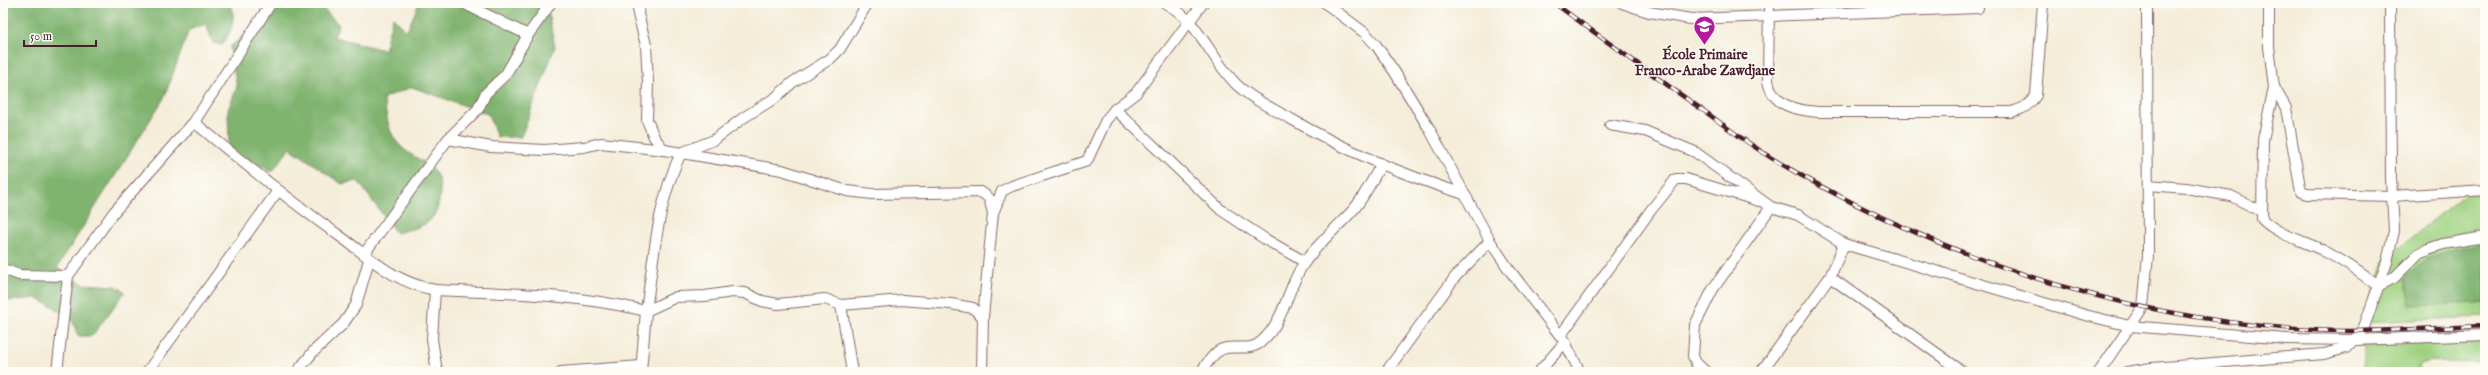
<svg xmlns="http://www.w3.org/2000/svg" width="2488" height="375" font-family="'IM FELL English',serif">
	<rect width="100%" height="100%" fill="#fdfcf7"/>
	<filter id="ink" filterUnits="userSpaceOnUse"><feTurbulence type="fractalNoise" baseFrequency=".025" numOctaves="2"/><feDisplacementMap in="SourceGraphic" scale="8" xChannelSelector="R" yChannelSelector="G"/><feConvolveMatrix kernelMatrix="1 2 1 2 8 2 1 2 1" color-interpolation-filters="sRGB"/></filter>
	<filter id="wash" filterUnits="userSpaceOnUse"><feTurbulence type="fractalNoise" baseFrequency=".012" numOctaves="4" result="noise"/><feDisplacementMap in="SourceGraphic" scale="16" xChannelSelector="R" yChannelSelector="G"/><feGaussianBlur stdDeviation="0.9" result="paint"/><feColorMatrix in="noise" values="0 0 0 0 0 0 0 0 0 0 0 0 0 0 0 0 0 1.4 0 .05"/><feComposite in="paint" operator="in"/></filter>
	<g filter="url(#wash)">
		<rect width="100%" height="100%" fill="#f4edd9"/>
		<g fill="#9fd180" stroke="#747856">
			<polygon points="2466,193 2485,193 2485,317 2363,322 2385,260"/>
			<polygon points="2485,340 2485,362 2431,361 2419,364 2419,372 2363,372 2363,346"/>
		</g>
		<g fill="#7fb36e" stroke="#64694c">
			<path d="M 9,3 L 228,3 C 239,14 230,35 222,45 L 213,43 L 206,24 L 189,30 L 164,98 L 57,268 L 83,284 L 116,286 L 125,292 L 92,336 L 78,336 L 73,321 L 54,307 L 35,298 L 9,301 L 3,294 L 12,269 L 3,267 L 3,18 Z"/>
			<path d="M 282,3 L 318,3 L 339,25 L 334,37 L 384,50 L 393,17 L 407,31 L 419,3 L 546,3 L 555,47 L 521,137 L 497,137 L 488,114 L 412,87 L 383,98 C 386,109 387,124 392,134 C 407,166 447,155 439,202 C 434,227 418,227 396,233 L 358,181 L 342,184 L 290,148 L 272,172 L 229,149 L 228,110 L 237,87 L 230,47 Z"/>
			<path d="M 2485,244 L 2485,303 L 2410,305 L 2405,278 C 2426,253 2455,248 2485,244 Z"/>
		</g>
	</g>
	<g filter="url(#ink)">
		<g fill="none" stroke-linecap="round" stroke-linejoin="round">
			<defs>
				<g id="minor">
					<polyline points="639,3 638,14 646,45 648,82 647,120 654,137 664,150"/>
					<path d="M 1165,3 C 1200,21 1210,59 1237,85 C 1252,99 1273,109 1291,119 C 1346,151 1403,175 1464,194"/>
					<polyline points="1325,3 1365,33 1376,45 1394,71 1430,130 1490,241 1508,268 1565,342 1580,372"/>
					<polyline points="1622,3 1649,12 1691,19 1978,8"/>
					<path d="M 1769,3 L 1768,81 C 1773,106 1795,110 1818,112 L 2011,112 C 2023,109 2029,106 2036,95 L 2043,3"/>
					<path d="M 2269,3 L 2269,47 L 2274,87 L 2263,140 L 2262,219 C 2279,236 2303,240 2324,251 C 2344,261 2361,273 2378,286 L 2394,278 L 2418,254 L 2428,249 L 2443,244 L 2485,237"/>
					<polyline points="528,35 551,3"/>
					<polyline points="2274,87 2286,108 2301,192 2307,194 2393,196 2485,190"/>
					<polyline points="1115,109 1221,210 1265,239 1305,262"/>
					<path d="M 194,122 C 242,162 290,201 341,237 C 373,260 394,282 435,290 C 506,293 577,294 646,311 L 641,372"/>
					<polyline points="1610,125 1645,131 1695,152 1771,207 1798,215 1844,244 2085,315 2130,326 2286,339 2355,340 2485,335"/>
					<polyline points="448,139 491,147 544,150 584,147 601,143 664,150 782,170 847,191 872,194 981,192 989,198 993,213"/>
					<polyline points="2148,185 2186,188 2231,196 2261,211"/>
					<polyline points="364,254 448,139 478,109 486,93 506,74 528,35 463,3"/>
					<polyline points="3,269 19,275 68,276"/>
					<polyline points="1830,277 1963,372"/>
					<polyline points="435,290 432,339 437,372"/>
					<polyline points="841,305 852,372"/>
					<path d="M 646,311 C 654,256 657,203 681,153 L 714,140 L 743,118 L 775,98 L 793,82 L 830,59 L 840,49 L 866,6"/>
					<polyline points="646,311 676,297 705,296 732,292 745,293 762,301 778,304 825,299 841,305 902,300 951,304 973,308 983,317"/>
					<polyline points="1561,335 1651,210 1676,179 1686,179 1759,201"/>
					<polyline points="57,372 68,276 114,212 194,122 271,3"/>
					<polyline points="147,372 277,192"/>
					<polyline points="297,372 313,352 343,324 356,305 369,260"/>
					<polyline points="561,372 641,366"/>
					<polyline points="982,372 983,317 993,213 1002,191 1012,186 1087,161 1106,120 1115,109 1136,93 1203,3"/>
					<path d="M 1201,372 C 1205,366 1210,358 1216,353 C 1229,341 1247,354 1261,342 C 1285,321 1287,288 1304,263 C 1318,243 1338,227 1354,209 C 1365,196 1372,180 1381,165"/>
					<polyline points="1386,372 1456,276 1490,241"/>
					<polyline points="1539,372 1565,342"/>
					<polyline points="1706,372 1696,363 1693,356 1695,325 1713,289 1771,207"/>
					<polyline points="1761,372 1830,277 1844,244"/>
					<polyline points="2099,372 2143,307 2148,256 2147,3"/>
					<polyline points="2127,372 2152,368 2324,354 2346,348 2363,330 2387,262 2394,231 2391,178 2390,3"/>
				</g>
			</defs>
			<use href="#minor" stroke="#866768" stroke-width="12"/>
			<use href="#minor" stroke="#fff" stroke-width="10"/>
			<defs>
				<path id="rail" d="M 1554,3 C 1605,40 1655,77 1707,113 C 1730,130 1753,147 1778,162 C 1941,258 2122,319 2312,330 C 2369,333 2428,328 2485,326"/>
			</defs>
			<use href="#rail" stroke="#4a1f2b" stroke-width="4.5"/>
			<use href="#rail" stroke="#fdfcf7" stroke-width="3" stroke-dasharray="9" stroke-linecap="butt"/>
		</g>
	</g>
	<defs>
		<symbol id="school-pin" viewBox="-11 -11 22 30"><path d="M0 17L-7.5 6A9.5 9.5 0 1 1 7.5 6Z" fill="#b5179e" stroke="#fdfcf7"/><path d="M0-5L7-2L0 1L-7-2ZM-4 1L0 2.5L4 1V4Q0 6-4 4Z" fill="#fff"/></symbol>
	</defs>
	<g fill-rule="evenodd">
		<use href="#school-pin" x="1692" y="14" width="25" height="34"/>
	</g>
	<g text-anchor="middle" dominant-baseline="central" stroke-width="3" stroke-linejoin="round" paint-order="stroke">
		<g font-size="14" font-weight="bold" fill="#4a1f2b" stroke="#fdfcf7">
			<text x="1705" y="55">École Primaire<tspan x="1705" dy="16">Franco-Arabe Zawdjane</tspan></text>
		</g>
	</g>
	<rect width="2488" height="375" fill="none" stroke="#fdfcf7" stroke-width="16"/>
	<path d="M24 40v6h72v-6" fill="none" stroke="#4a1f2b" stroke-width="2"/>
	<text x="30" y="40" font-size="12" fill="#4a1f2b" stroke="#fdfcf7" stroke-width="3" paint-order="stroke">50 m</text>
</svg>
